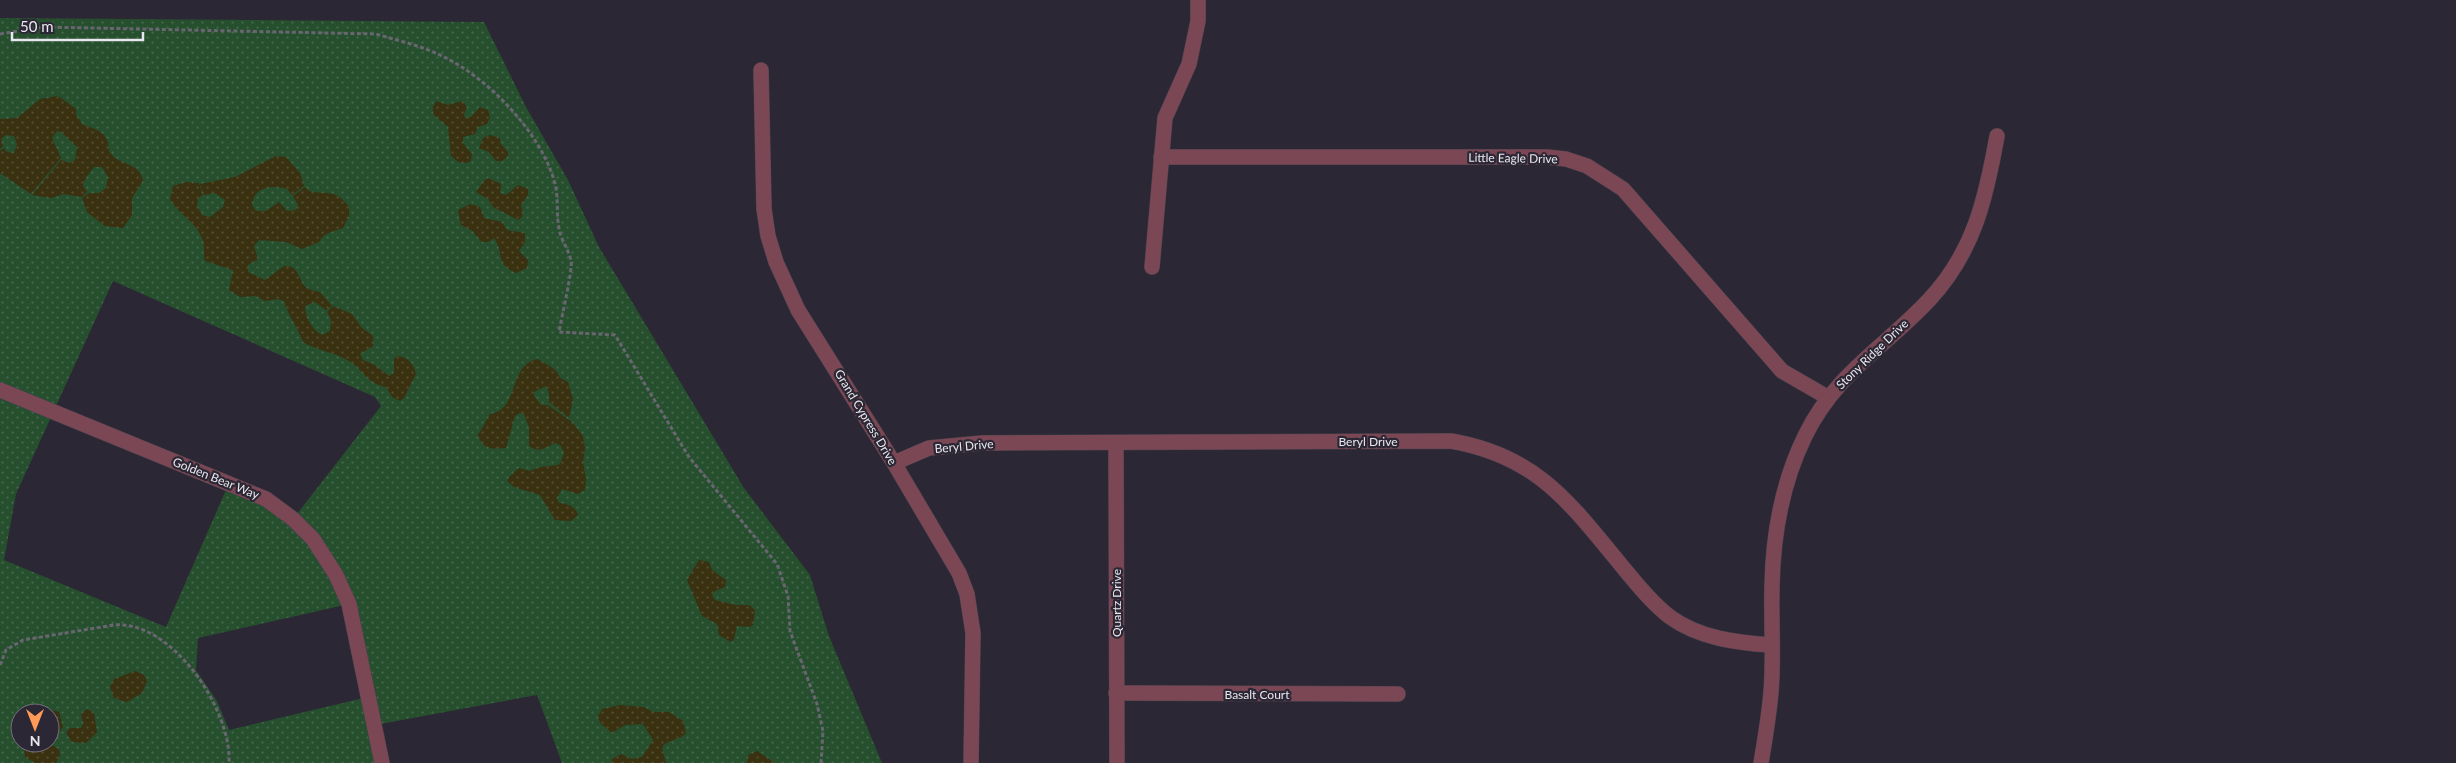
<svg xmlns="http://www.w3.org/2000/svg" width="2456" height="763" font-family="Lato,sans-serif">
	<defs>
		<pattern id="green-dots" width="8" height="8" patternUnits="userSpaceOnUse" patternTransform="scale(1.25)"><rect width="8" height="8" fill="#264f2e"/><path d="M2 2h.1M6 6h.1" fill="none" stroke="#46684d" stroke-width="1.8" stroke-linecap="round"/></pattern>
		<pattern id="sand-dots" width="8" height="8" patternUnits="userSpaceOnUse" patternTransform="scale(1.25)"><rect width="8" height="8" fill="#393110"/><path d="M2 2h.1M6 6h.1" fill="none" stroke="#564f33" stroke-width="1.8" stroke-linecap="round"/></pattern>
	</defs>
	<rect width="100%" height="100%" fill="#2b2734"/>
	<path fill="url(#green-dots)" fill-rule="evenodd" d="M 0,18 L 484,22 L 526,107 L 568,180 L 599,247 L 744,488 L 810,575 L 829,636 L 882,763 L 562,763 L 537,695 L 375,725 L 382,763 L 0,763 ZM 113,281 L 375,397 L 381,406 L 293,519 L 229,483 L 166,627 L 4,560 L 16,494 ZM 349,604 L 368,697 L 229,730 L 217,701 L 196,670 L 198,638 ZM 20,713 L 50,713 L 50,743 L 20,743 Z"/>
	<g fill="url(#sand-dots)">
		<path d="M 58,96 L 76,109 L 76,115 L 83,125 C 93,128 105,131 108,143 C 109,146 108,151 111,154 C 120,166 140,162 143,181 L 132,198 L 132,215 L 123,228 L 105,226 L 87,212 L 82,198 L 89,193 L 99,193 L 106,188 L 108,177 L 102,167 L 94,167 C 90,172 84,179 83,186 L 87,192 L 82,197 L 63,194 L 51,198 L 32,195 L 61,160 L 69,163 L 75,160 L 77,147 L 61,132 L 57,131 L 52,138 L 61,158 L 31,194 L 0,173 L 0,151 L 4,148 L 7,152 L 14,153 L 17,144 L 14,136 L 6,135 L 1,139 L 3,146 L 0,149 L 0,119 L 17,118 L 40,99 Z"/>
		<polygon points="436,101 448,105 462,101 467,107 464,114 465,118 471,117 480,107 488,110 490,118 487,124 478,127 475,134 463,137 463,143 472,154 471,161 466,163 458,162 451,156 448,127 433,114 433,107"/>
		<polygon points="490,135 500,138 500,143 508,152 508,156 502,161 496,161 489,152 479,148 483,138"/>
		<path d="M 276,156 L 286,157 L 300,173 L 304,186 L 292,195 L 287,189 C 273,185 254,186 252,205 L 256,211 L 266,211 L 279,202 L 287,211 L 296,210 L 298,205 L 293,196 L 305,187 L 309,191 C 327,196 334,187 349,207 L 349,216 L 343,228 C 333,232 324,232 319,242 L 302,249 L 286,242 L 259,240 L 254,246 L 258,259 L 248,265 L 248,272 L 265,280 L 284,266 L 292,267 C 305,278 297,289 320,292 L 332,306 L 326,310 L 315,302 L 305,306 C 305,317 312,330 322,335 L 330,331 L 331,320 L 327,312 L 333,306 L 352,314 L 361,327 L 373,336 L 373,346 L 360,354 L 363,360 L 373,364 L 389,376 L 394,373 L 394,359 L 397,356 C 408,357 413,363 416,374 L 404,398 L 400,401 L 392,397 L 386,387 C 366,383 364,370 349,361 C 335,352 315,350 303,342 C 298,328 288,316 284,301 L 278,299 L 265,301 L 256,296 L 240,297 L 229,290 L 233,270 L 205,261 C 203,254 205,247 203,241 C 198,223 178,214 170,199 L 173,186 L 186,182 L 199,183 L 203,195 L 198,198 L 197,206 L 202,215 L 210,217 L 223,207 L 225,200 L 215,193 L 204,195 L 200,184 L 235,177 Z"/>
		<polygon points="488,178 501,184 500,193 506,195 518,185 528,189 528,195 521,205 523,213 521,218 518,220 493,207 488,199 476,192 484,181"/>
		<path d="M 470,204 L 480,207 L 484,218 L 502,222 L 507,230 L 525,233 L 525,242 L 519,251 L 528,260 L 527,268 L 516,273 C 494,263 505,254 494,238 L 488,242 L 482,242 L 471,230 L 461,225 L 458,210 Z"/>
		<path d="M 538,359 C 548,366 556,367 560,378 L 568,382 L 573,399 L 569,418 L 549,402 L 549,393 L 546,386 L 534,392 L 534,396 L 541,405 L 548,405 L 572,422 L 583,436 L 585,448 L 583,462 L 586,479 L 585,490 L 578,494 L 562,489 L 557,498 L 559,503 C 568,504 575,506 578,515 L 571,521 L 555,520 L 540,495 L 514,487 L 507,481 L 509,477 L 519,468 L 530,471 C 545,464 547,468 560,464 L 564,453 L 561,446 L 556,443 C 545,447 540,454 529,446 L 529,427 L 524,414 L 520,413 L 515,416 L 506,448 C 492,449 483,450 478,435 L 490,414 C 520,410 508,364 538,359 Z"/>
		<polygon points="699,560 709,562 712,570 726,580 725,587 715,591 712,595 715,600 735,605 749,605 755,610 753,625 749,627 737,626 734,639 731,642 719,635 717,624 702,616 687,580"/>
		<polygon points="135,671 144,675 147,681 142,693 127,702 114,698 110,687 114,679"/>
		<path d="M 620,705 L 644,707 L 653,712 L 669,712 L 683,721 L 686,733 C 678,742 668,738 662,748 L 666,763 L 611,763 L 612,759 L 621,754 L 632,759 L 642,757 L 653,740 L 643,724 L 625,725 L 612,733 L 600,723 L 598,716 L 602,709 Z"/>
		<polygon points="87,709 94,713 97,732 86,743 72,742 66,733 70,728 81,728 83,723 81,714"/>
		<polygon points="51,710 59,712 63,727 58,733 50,732 50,713 48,713"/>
		<path d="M 28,743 C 38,743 51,743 59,749 L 60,755 L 56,763 L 35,763 L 25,757 L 24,749 Z"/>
		<polygon points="757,751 775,763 747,763 748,755"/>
	</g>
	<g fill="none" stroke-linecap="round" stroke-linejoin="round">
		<defs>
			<g id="minor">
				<polyline points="761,70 764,209 768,236 776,262 798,310 894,463 959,573 967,594 973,633 971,763"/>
				<polyline points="1161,157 1547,157 1566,159 1587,166 1623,189 1782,371 1827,397"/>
				<polyline points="1152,267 1165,118 1189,64 1198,21 1198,0"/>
				<polyline points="0,390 266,499 293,519 313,539 336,575 349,604 382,763"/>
				<polyline points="1116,443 1117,763"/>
				<path d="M 894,463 L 929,448 L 982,443 L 1451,441 C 1537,456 1569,502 1621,565 C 1636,583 1651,602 1670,617 C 1699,638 1737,643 1771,645"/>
				<polyline points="1116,693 1398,694"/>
				<path d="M 1761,763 C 1765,739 1769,716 1771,692 C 1774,657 1771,621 1772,586 C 1773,534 1782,483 1805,436 C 1835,374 1884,348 1929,300 C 1974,252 1986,198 1997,136"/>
			</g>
		</defs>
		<use href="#minor" stroke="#46424e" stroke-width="16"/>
		<g stroke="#696671" stroke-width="3" stroke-dasharray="4 2.5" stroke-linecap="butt">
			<path d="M 0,34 L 44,27 L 376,34 C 399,41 423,46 444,57 C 489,79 539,131 554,180 C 559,196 556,212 559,229 C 561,240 569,250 571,261 C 573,269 561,320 559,332 L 615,335 L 689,457 L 777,564 L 788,596 L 790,631 L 817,704 L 823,731 L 821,763"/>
			<path d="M 0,665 L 6,650 L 23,640 L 114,625 C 172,620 232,710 229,763"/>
		</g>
		<use href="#minor" stroke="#7c4754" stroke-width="15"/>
	</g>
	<g text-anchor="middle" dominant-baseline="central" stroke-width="4.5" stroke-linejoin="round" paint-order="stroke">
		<g font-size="12" fill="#e9e7ef" stroke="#2b2734">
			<text transform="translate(1513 158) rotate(1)">Little Eagle Drive</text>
			<text transform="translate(1872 354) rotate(-44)">Stony Ridge Drive</text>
			<text transform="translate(866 417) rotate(59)">Grand Cypress Drive</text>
			<text x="1368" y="441">Beryl Drive</text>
			<text transform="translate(964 446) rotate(-5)">Beryl Drive</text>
			<text transform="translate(216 478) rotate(22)">Golden Bear Way</text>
			<text transform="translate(1116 603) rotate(-90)">Quartz Drive</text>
			<text x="1257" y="694">Basalt Court</text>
		</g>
	</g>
	<g transform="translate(35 728) rotate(180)"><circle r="24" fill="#2b2734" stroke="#77747f"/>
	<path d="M0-4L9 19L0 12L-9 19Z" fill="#fe9b58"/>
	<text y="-8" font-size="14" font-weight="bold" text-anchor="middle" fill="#e9e7ef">N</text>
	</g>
	<path d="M12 32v8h131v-8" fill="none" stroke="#e9e7ef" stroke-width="2.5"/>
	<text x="20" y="32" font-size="15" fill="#e9e7ef" stroke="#2b2734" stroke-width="4" paint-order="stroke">50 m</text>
</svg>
